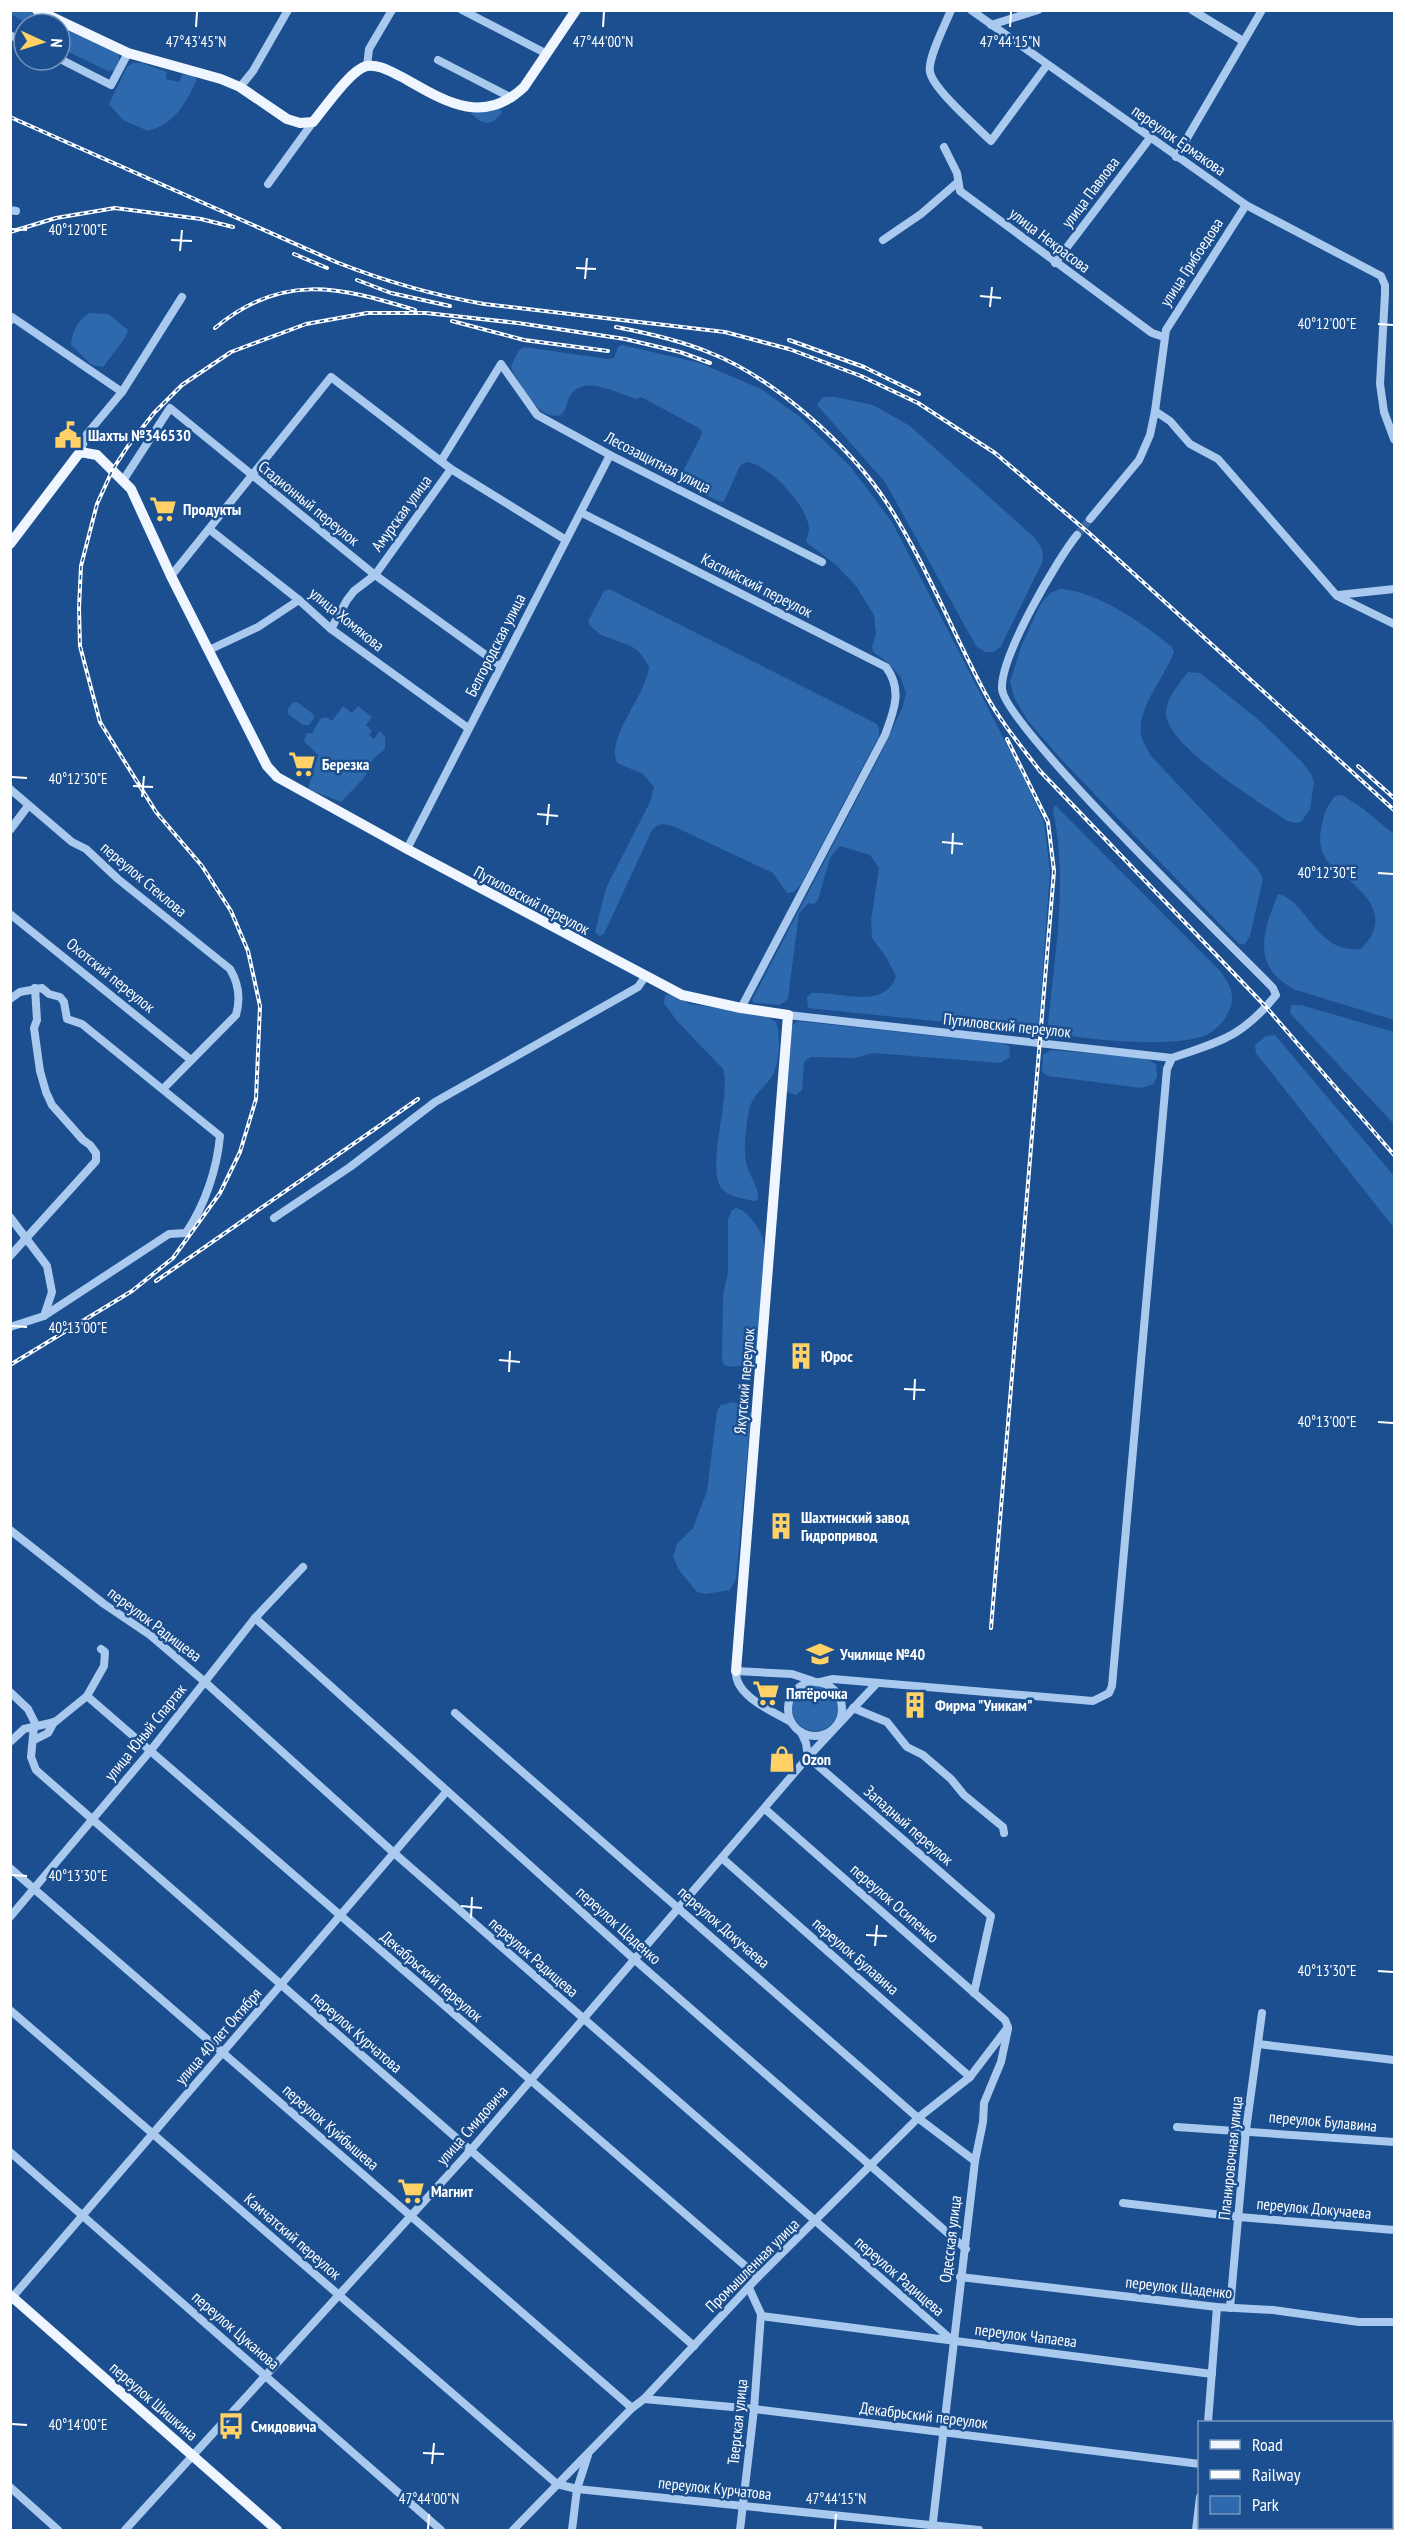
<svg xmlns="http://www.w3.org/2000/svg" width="1405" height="2541" font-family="'PT Sans Narrow',sans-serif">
	<rect width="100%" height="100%" fill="#1b4f8f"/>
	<g fill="#2e69ad">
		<polygon points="10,11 30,11 53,24 27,24 11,14"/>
		<polygon points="60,27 118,53 120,62 116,70 108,71 60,48"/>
		<path d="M 133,63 L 142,63 L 167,72 L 166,79 L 179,82 L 182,75 C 189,73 193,74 197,80 C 184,105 177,122 148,131 L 123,120 L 109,104 L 127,67 Z"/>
		<path d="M 499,108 L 502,112 C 492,127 483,126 471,113 Z"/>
		<path d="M 89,313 L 108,314 L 128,330 L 125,338 L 103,367 L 92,365 L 71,345 C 72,332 78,320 89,313 Z"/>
		<path d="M 622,345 L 700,363 L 761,389 L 799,416 L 850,466 L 892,522 L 1025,780 L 1044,822 L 1050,871 L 1039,1022 L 1037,1028 L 1032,1031 L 808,1008 L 807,997 L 811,993 C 838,991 885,1011 896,976 L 886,957 L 872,938 L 871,920 L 879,868 L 870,855 L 840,846 L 830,858 L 818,900 L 814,904 L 809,903 L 799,913 L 788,999 L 780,1005 L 754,1003 L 752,1000 L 880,755 L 903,706 L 906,693 L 900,676 L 886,661 L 873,652 L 872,647 L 876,633 L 874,615 L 856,586 L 836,565 L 806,542 C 807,537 809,533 809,528 C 807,505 769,464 746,462 L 740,466 L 725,499 L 723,502 L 718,501 C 707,495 683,488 682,473 L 701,436 L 702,431 L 697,427 L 641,397 L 636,399 C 619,394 587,375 572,393 C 566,400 568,409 561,415 C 539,422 523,387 513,372 L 511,366 L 519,350 L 524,347 L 608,359 L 614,358 L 618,347 Z"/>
		<polygon points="823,397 835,397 873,405 910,426 1035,538 1042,549 1043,561 1001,646 994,652 985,652 976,646 885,482 817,405"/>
		<path d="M 609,589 L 877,724 L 879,729 L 879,736 L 801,884 L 794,892 L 787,893 L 773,873 L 675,827 C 665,824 660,822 652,830 L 604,934 L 599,936 L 595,932 L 606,888 L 650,802 L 654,787 L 643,774 L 617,763 C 606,736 646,696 649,667 C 645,660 641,652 634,648 C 619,639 595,638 588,621 L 604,591 Z"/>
		<path d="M 1060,589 C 1097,591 1144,624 1172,647 L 1174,652 C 1165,676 1137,709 1141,734 C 1142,741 1147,748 1150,755 L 1258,869 L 1263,879 L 1250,936 L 1245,944 L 1239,944 L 1060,758 L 1028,721 L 1015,699 L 1010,682 L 1021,647 L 1040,605 L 1050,593 Z"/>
		<path d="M 1188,672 L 1200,673 L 1260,721 L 1302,762 L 1311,774 L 1314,782 L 1310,809 L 1301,822 L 1296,823 L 1287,821 C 1261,803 1164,745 1166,712 C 1167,697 1179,684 1188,672 Z"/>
		<polygon points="293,702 297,702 313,714 314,718 309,725 303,725 288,714 288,709"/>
		<polygon points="343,706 352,713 358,706 372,717 366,725 372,731 369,735 374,739 380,731 385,737 385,749 373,759 364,778 341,802 308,789 318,755 304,741 307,733 312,733 320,719 326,717 332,721"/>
		<path d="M 1342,795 L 1362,808 L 1394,834 L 1394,1020 L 1296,990 C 1251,968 1262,933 1278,894 C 1307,900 1316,954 1361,949 C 1389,921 1372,898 1345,877 C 1338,871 1329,866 1325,857 C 1319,847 1319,837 1322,825 C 1324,813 1327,806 1335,796 Z"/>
		<path d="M 1055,805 L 1220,971 C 1230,985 1237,996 1228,1013 C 1223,1023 1216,1030 1206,1035 C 1179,1048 1079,1041 1051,1031 L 1048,1024 C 1055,953 1068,881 1053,810 Z"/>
		<path d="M 672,994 L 690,1004 L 762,1014 L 776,1022 C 781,1036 780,1063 772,1076 C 764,1089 753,1094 749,1110 C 746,1126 742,1154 748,1169 C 752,1180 759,1188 758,1200 L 754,1201 C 745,1199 731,1197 724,1191 C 703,1175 732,1096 723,1069 L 677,1021 L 664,1003 L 665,995 Z"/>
		<polygon points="1291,1005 1301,1005 1394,1032 1394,1124 1290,1013"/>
		<polygon points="797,1021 1001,1043 1009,1046 1010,1057 1000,1063 873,1053 855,1058 811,1057 804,1062 802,1090 796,1095 787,1092 787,1088 791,1027"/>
		<polygon points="1275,1035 1394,1176 1394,1228 1256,1053 1255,1045 1266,1036"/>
		<polygon points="1051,1050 1144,1058 1156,1064 1157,1077 1153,1084 1142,1088 1048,1076 1042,1072 1043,1055"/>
		<path d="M 736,1208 C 748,1210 763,1232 764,1244 C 765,1256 763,1269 762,1282 C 760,1307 759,1332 757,1358 C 750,1365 733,1369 724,1365 L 722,1361 L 723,1295 L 728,1272 L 728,1219 L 732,1210 Z"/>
		<polygon points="733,1402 746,1406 751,1414 736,1579 730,1590 706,1594 697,1592 679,1570 673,1557 677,1544 693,1528 707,1491 717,1411 721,1405"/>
		<circle cx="815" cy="1708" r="23"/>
	</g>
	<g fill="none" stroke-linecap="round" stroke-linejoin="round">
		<polyline stroke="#3d69a0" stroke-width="8" stroke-dasharray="8 4" stroke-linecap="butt" points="1077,535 1090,519"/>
		<g stroke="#a9c9ee" stroke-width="8">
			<polyline points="462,10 547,54"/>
			<path d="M 951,10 C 946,23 927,59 930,72 C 933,89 977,127 991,141 L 1047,65"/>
			<polyline points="971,10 1246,205 1381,276 1385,285 1385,294 1380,384 1384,412 1394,439"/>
			<polyline points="1192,10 1243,41"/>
			<polyline points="991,25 1038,10"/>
			<polyline points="10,35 24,42"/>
			<polyline points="60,59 111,85 128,53"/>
			<polyline points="438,60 512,98"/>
			<polyline points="367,66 369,49 392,10"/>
			<polyline points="240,87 253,71 288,10"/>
			<polyline points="944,147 957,173 960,191 1152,333 1164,337"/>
			<polyline points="1176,157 1262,10"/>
			<polyline points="268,184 313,122"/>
			<polyline points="10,210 16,211"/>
			<polyline points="883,240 921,214 958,182"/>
			<polyline points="1055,263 1150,138"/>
			<polyline points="10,321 12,317 122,392"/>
			<polyline points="1155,411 1170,421 1190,444 1218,459 1337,596 1394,624"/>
			<polyline points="80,452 87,434 122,392 182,297"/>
			<polyline points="441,461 501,364 537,415 610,455 822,562"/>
			<polyline points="124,479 170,408 375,575 501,666"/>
			<path d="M 582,513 L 886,667 C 903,690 894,711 885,735 L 741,1008"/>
			<polyline points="1090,519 1139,460 1150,435 1155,411 1166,330 1246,205"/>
			<polyline points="209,529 299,600 331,629 468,728"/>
			<polyline points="171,576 331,377 451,469 566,540"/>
			<polyline points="1338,595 1394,589"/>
			<polyline points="331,629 347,600 354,591 375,575 451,469"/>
			<polyline points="209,650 258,627 299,600"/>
			<path d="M 10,789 L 72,842 L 86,849 L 118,879 L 230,969 C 239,984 241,998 236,1015 L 163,1089"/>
			<polyline points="10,830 28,806"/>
			<polyline points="407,849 610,455"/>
			<polyline points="10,914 191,1060"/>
			<path d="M 10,999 L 20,992 L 42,988 L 49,994 L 60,997 L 64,1002 L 67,1019 L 82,1024 L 220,1136 C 217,1169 205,1205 186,1233 L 169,1234 L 44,1316 L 10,1327"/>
			<polyline points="788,1015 1172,1058"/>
			<polyline points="10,1217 47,1266 52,1292 44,1316"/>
			<polyline points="274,1218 350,1167 435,1102 638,987 645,977"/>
			<polyline points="10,1256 96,1161 96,1153 90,1145 83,1140 52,1105 46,1092 40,1071 34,1028 37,1020 35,988"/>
			<polyline points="10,1530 104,1604 150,1635 205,1682 394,1853 953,2341"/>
			<polyline points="255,1618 635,1960 966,2249"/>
			<circle cx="815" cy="1709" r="27"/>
			<path d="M 820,1682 L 833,1679 L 1093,1701 L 1109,1693 L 1112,1686 L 1167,1069 L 1172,1058 C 1221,1041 1242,1037 1276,995 L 1273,988 C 1233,947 1005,726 1002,689 C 1000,657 1056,561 1077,535"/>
			<polyline points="10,1692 28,1709 36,1725"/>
			<polyline points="87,1696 758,2277"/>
			<polyline points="853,1708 887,1722 907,1747 923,1755 951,1779 964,1795 1003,1827 1004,1833"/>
			<polyline points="455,1713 918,2118 975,2161"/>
			<path d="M 791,1722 C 774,1712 734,1696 736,1671 L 792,1674 L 813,1681"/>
			<polyline points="34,1726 31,1757 36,1770 694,2346"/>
			<polyline points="801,1732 806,1743 808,1757"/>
			<polyline points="34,1740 48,1733 54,1722"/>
			<polyline points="10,1742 24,1729 55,1722 87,1696 104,1666 105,1652 101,1649"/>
			<polyline points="808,1757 991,1916 974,1993"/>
			<polyline points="722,1858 970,2077"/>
			<polyline points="10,1868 632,2408"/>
			<polyline points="10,1917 151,1750 255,1618 303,1567"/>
			<polyline points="10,2010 557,2484 577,2489 979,2530"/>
			<polyline points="1258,2044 1394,2060"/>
			<polyline points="1177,2127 1394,2142"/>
			<polyline points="10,2152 441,2530"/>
			<polyline points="1123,2203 1239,2217 1394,2230"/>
			<polyline points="960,2277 1217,2307 1273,2310 1359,2322 1394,2322"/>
			<polyline points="10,2300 447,1791"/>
			<polyline points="1230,2308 1246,2130 1262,2013"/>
			<polyline points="761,2316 1212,2374"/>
			<polyline points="644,2399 754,2409 1200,2464"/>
			<polyline points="1208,2422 1217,2307"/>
			<polyline points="1392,2442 1394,2442"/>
			<polyline points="10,2487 58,2530"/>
			<polyline points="125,2530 470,2151 808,1757 877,1683"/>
			<polyline points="513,2530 632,2408 644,2399 758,2277 918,2118 970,2077 1008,2027 1005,2020 765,1809"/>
			<polyline points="572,2530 577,2489 588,2455"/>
			<polyline points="740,2530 754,2409 761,2314 749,2288"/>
			<polyline points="932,2530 975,2161 983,2122 984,2103 1001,2062 1008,2029"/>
			<polyline points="1196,2530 1200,2497"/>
			<polyline points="1341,2530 1341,2528"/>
		</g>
		<g stroke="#f0f6ff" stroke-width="10">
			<path d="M 37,10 L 128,53 L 221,79 L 240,87 L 287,119 L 300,123 L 313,122 C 324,109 351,69 367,66 C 379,64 391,72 402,77 C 443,100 482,127 524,87 L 576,10"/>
			<polyline points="10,544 80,452 97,455 131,489 171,576 267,766 277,777 407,849 682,995 741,1008 788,1015 736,1671"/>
			<polyline points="10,2295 277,2530"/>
		</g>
		<defs>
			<g id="rail">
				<path d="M 10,117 L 336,262 C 384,281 433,295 484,304 L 725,332 L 789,349 L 861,376 L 918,403 L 995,453 L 1089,533 L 1394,810"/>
				<polyline points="10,232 56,218 115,208 201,219 233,227"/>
				<polyline points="294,254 327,268"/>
				<polyline points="357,280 391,293 450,306"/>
				<polyline points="452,321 524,340 608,351"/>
				<path d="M 616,327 C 647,333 679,340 708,352 C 773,377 849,445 887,503 C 925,562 952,631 985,693 C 1000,721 1021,746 1040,771 L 1266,1007 L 1394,1155"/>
				<path d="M 215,328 C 281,273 338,286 415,310"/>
				<polyline points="789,340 864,367 919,394"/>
				<polyline points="1358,766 1394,798"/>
				<polyline points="156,1281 418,1099"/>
				<polyline points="10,1365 132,1291 173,1258 220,1193 240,1152 256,1099 260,1006 248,951 231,911 202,866 156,812 100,722 80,646 79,608 81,566 97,504 113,469 128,446 154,413 182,385 231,352 306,324 367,313 426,313 518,323 625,339 680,352 710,363"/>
				<polyline points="991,1628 1054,871 1048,822 1007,739"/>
			</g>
		</defs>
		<use href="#rail" stroke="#fff" stroke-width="4"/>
		<use href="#rail" stroke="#1b4f8f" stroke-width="1.5" stroke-dasharray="4.5" stroke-linecap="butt"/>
	</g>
	<path fill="none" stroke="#fff" stroke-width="2" d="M 196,27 L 197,12M 603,27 L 604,12M 1010,27 L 1011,12M 12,229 L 27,230M 171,240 L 192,241M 180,251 L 182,230M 576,268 L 596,269M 585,279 L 587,258M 980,296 L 1001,298M 990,307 L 992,287M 1378,324 L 1393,325M 12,777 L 27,778M 133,786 L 153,787M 142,797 L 144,776M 537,814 L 558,816M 547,825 L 549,804M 942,842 L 963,844M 952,854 L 953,833M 1378,873 L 1393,874M 12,1326 L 27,1327M 499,1360 L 520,1362M 509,1372 L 510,1351M 904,1389 L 925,1390M 914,1400 L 915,1379M 1378,1422 L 1393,1423M 12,1875 L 27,1876M 461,1906 L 482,1908M 471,1918 L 472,1897M 866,1935 L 887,1936M 875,1946 L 877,1925M 1378,1971 L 1393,1972M 12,2424 L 27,2425M 423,2453 L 444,2454M 432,2464 L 434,2443M 428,2529 L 429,2514M 835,2529 L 836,2514"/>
	<defs>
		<symbol id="civic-bare" viewBox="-9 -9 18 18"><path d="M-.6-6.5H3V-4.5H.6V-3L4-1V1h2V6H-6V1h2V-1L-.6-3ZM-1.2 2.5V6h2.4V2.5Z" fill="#ffd166" stroke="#1b4f8f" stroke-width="2.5" paint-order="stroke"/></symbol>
		<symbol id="supermarket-bare" viewBox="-9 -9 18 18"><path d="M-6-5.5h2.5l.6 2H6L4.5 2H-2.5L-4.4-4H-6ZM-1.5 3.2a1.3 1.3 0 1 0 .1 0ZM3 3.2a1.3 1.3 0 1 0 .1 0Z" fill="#ffd166" stroke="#1b4f8f" stroke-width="2.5" paint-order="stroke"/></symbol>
		<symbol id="building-bare" viewBox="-9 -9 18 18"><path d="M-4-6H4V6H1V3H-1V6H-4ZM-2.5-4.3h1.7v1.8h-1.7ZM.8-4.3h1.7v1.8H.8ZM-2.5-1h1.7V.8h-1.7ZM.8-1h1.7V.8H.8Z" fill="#ffd166" stroke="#1b4f8f" stroke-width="2.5" paint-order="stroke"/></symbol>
		<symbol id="university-bare" viewBox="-9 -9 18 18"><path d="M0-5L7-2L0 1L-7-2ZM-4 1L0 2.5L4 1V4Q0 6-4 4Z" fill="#ffd166" stroke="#1b4f8f" stroke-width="2.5" paint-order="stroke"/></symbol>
		<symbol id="shop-bare" viewBox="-9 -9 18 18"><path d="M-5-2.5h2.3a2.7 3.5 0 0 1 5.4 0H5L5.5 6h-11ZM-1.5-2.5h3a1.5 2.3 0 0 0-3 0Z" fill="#ffd166" stroke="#1b4f8f" stroke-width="2.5" paint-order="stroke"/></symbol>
		<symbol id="bus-bare" viewBox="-9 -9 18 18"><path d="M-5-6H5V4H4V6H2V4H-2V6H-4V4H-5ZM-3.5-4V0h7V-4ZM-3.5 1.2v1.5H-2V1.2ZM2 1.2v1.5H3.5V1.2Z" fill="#ffd166" stroke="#1b4f8f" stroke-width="2.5" paint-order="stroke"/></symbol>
	</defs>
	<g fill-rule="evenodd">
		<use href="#civic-bare" x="49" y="416" width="38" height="38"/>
		<use href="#supermarket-bare" x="144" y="490" width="38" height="38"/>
		<use href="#supermarket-bare" x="283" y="745" width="38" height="38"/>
		<use href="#building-bare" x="782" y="1337" width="38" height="38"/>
		<use href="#building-bare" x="762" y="1507" width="38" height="38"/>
		<use href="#university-bare" x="801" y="1635" width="38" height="38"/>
		<use href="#supermarket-bare" x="747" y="1674" width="38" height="38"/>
		<use href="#building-bare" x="896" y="1686" width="38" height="38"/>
		<use href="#shop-bare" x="763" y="1740" width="38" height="38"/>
		<use href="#supermarket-bare" x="392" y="2172" width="38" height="38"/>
		<use href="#bus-bare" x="212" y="2407" width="38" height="38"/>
	</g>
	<g text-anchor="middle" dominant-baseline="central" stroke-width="5" stroke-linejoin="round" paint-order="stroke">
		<g font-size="16" fill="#fff" stroke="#1b4f8f">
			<text transform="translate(1179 140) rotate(35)">переулок Ермакова</text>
			<text transform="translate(1090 192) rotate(-53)">улица Павлова</text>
			<text transform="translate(1050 240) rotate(37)">улица Некрасова</text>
			<text transform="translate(1191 262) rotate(-57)">улица Грибоедова</text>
			<text transform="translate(658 462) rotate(27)">Лесозащитная улица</text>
			<text transform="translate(309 503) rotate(39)">Стадионный переулок</text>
			<text transform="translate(401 513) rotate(-54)">Амурская улица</text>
			<text transform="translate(757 585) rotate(27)">Каспийский переулок</text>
			<text transform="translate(347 619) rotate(39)">улица Хомякова</text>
			<text transform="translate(495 645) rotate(-63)">Белгородская улица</text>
			<text transform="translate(144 879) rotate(40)">переулок Стеклова</text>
			<text transform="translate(532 900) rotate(28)">Путиловский переулок</text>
			<text transform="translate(111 975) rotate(39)">Охотский переулок</text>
			<text transform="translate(1007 1025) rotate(6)">Путиловский переулок</text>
			<text transform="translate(744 1381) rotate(-85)">Якутский переулок</text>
			<text transform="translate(155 1624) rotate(37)">переулок Радищева</text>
			<text transform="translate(145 1732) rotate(-51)">улица Юный Спартак</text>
			<text transform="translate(909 1825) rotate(41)">Западный переулок</text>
			<text transform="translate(895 1903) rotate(41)">переулок Осипенко</text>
			<text transform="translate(619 1925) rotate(42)">переулок Щаденко</text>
			<text transform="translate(724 1927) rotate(41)">переулок Докучаева</text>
			<text transform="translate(856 1956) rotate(41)">переулок Булавина</text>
			<text transform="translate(534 1957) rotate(41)">переулок Радищева</text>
			<text transform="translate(432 1976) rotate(41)">Декабрьский переулок</text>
			<text transform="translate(357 2032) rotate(41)">переулок Курчатова</text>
			<text transform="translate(218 2036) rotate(-49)">улица 40 лет Октября</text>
			<text transform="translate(1323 2121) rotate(5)">переулок Булавина</text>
			<text transform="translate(472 2125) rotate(-49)">улица Смидовича</text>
			<text transform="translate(331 2127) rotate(41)">переулок Куйбышева</text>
			<text transform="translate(1230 2158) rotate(-84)">Планировочная улица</text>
			<text transform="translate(1314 2208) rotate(5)">переулок Докучаева</text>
			<text transform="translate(293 2236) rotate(41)">Камчатский переулок</text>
			<text transform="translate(950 2239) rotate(-83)">Одесская улица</text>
			<text transform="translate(752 2265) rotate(-45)">Промышленная улица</text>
			<text transform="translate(900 2276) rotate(41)">переулок Радищева</text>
			<text transform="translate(1179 2287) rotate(6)">переулок Щаденко</text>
			<text transform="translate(236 2330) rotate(41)">переулок Цуканова</text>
			<text transform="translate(1026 2335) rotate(7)">переулок Чапаева</text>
			<text transform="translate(154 2401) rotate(41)">переулок Шишкина</text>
			<text transform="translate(924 2415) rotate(7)">Декабрьский переулок</text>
			<text transform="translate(737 2422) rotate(-84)">Тверская улица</text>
			<text transform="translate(715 2488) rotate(6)">переулок Курчатова</text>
		</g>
		<g font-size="16" font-weight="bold" fill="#fff" stroke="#1b4f8f" text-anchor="start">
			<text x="88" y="435">Шахты №346530</text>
			<text x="183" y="509">Продукты</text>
			<text x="322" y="764">Березка</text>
			<text x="821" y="1356">Юрос</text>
			<text x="801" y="1517">Шахтинский завод<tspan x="801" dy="18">Гидропривод</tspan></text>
			<text x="840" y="1654">Училище №40</text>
			<text x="786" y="1693">Пятёрочка</text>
			<text x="935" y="1705">Фирма "Уникам"</text>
			<text x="802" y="1759">Ozon</text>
			<text x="431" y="2191">Магнит</text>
			<text x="251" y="2426">Смидовича</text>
		</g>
	</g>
	<g font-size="15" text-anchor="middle" fill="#fff" stroke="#1b4f8f" stroke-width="5" stroke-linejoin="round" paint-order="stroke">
		<text x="196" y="47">47°43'45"N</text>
		<text x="603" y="47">47°44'00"N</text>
		<text x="1010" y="47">47°44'15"N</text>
		<text x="78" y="235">40°12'00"E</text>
		<text x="1327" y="329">40°12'00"E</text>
		<text x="78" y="784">40°12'30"E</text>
		<text x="1327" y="878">40°12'30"E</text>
		<text x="78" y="1333">40°13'00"E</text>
		<text x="1327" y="1427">40°13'00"E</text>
		<text x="78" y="1881">40°13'30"E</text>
		<text x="1327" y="1976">40°13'30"E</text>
		<text x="78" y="2430">40°14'00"E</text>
		<text x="429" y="2504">47°44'00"N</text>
		<text x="836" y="2504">47°44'15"N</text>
	</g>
	<rect width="1405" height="2541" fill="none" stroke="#ffffff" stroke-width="24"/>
	<rect x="1198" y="2421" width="195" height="108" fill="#1b4f8f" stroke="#7695bc" stroke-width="1.5"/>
	<rect x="1210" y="2440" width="30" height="9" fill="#f0f6ff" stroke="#7695bc" stroke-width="1.5"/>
	<text x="1252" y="2451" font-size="18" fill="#ffffff">Road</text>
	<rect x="1210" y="2470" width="30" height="9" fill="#ffffff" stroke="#7695bc" stroke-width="1.5"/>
	<text x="1252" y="2481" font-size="18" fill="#ffffff">Railway</text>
	<rect x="1210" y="2496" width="30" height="18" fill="#2e69ad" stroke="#7695bc" stroke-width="1.5"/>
	<text x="1252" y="2511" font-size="18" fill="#ffffff">Park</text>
	<g transform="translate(42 42) rotate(94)"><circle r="28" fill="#1b4f8f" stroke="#7695bc" stroke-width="1.5"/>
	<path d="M0-4.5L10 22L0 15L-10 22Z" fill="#ffd166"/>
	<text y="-9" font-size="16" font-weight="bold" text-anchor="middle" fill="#ffffff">N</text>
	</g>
</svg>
